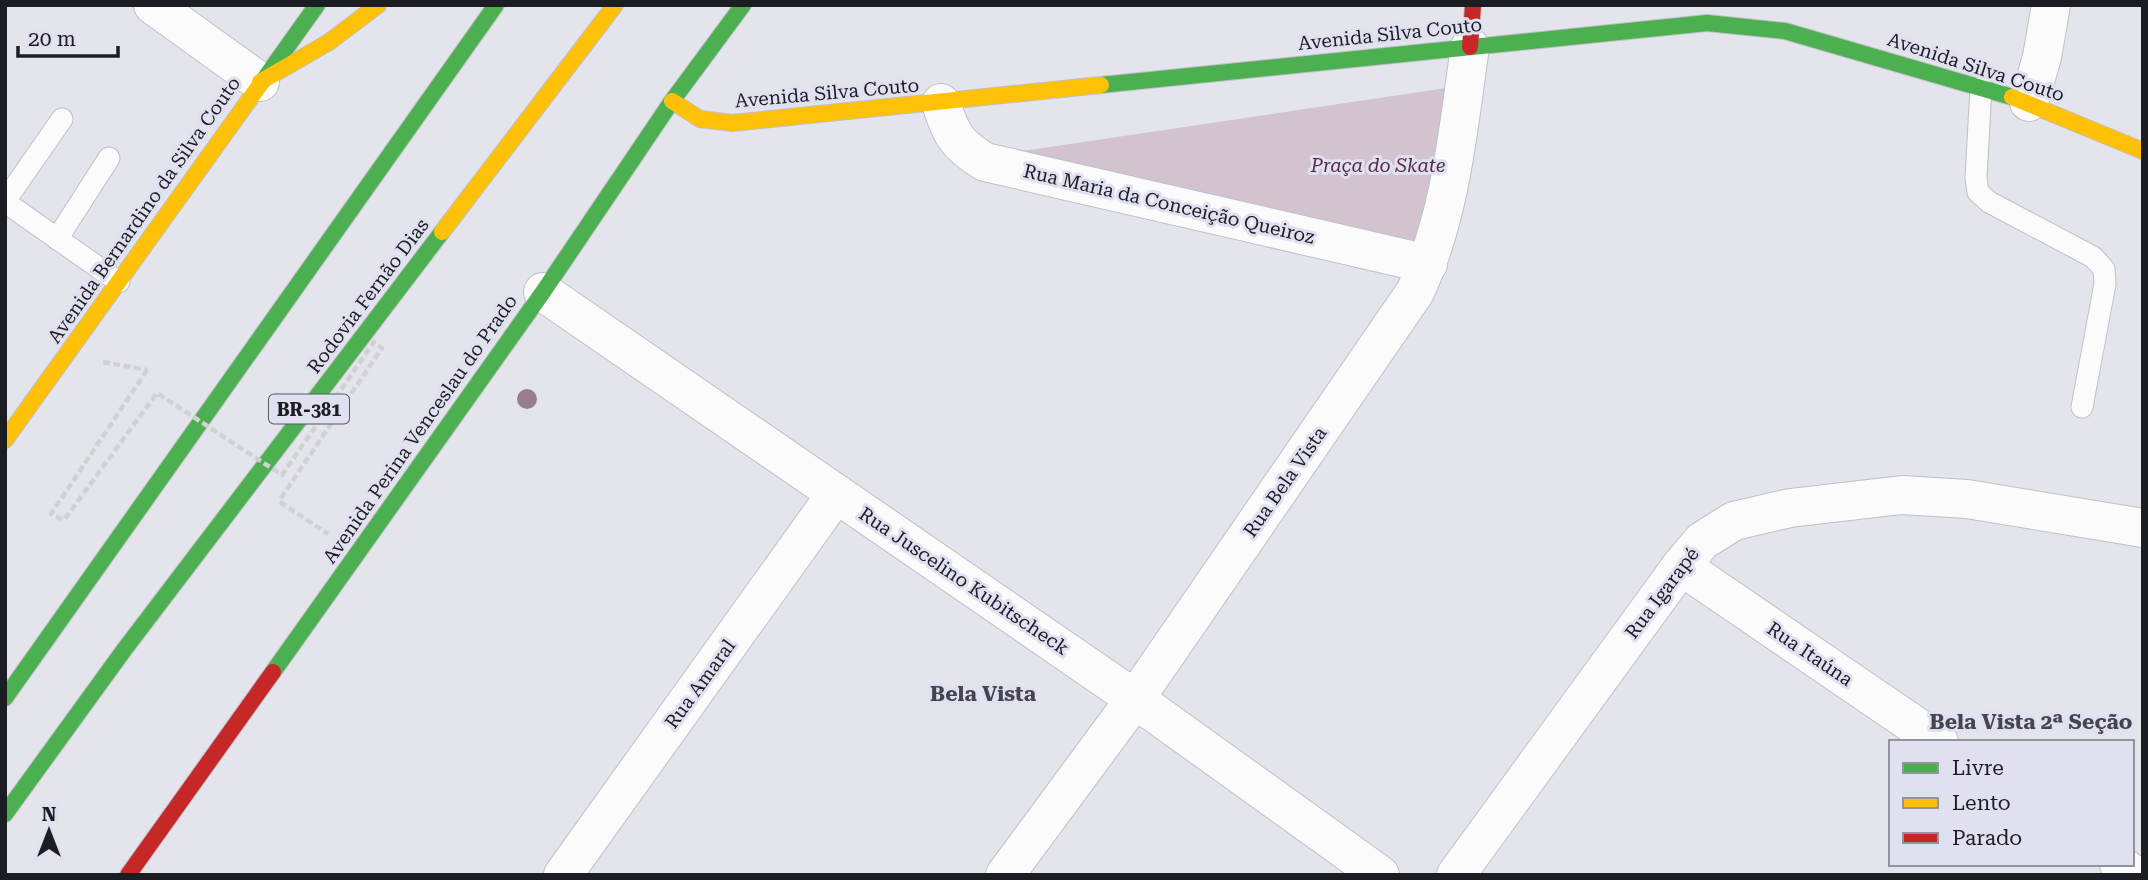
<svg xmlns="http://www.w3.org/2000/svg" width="2148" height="880" font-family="'Roboto Serif',serif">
	<rect width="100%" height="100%" fill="#e3e4ec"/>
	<polygon fill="#d2c3cf" points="1453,87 1422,244 1010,153"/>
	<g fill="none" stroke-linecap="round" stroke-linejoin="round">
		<defs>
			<g id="lane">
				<polyline points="1981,87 1976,178 1978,192 1989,202 2093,257 2104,269 2105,284 2082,407"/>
				<polyline points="5,201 62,119"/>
				<polyline points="5,202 119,282"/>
				<polyline points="57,239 109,158"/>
			</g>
			<g id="street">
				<polyline points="153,5 260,82"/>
				<polyline points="2029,102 2042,57 2051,5"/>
				<path d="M 941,103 C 951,135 957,145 985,162 L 1428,264"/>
				<polyline points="543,292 1135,699 1380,875"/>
				<polyline points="1681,566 1939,742"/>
				<polyline points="2119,864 2134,875"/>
				<polyline points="563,875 836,494"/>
				<path d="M 1005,875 L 1135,699 L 1415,292 C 1451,215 1458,130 1470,47"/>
				<polyline points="1456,875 1681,566 1702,541 1734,521 1790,508 1902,495 1967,499 2143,528"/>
			</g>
			<g id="fast">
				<polyline points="262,82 317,5"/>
				<polyline points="1101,85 1707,23 1785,31 2012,97"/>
				<polyline points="273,672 543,292 672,101 743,5"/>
				<polyline points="5,698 496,5"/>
				<polyline points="5,814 124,650 442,232"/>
			</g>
			<g id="slow">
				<polyline points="260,82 329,42 378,5"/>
				<polyline points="2012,97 2143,151"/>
				<polyline points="672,101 700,119 732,123 1101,85"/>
				<polyline points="442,232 615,5"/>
				<polyline points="5,440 262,82"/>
			</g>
			<g id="jam">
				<polyline points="1470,47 1473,5"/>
				<polyline points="128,875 273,672"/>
			</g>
		</defs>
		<use href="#lane" stroke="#bfc0c7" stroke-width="23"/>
		<use href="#street" stroke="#bfc0c7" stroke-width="40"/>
		<use href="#fast" stroke="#bfc0c7" stroke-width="18"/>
		<use href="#slow" stroke="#bfc0c7" stroke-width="18"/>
		<use href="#jam" stroke="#bfc0c7" stroke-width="18"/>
		<g stroke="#d1d1d4" stroke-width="4.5" stroke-dasharray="7 3.5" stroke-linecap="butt">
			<polyline points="103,362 147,370"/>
			<polyline points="280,502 328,534"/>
		</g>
		<use href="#lane" stroke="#fbfbfc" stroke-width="21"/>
		<use href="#street" stroke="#fbfbfc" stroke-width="38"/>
		<use href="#fast" stroke="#4caf50" stroke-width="16"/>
		<use href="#slow" stroke="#ffc107" stroke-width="16"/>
		<use href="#jam" stroke="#c62828" stroke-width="16"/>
		<polyline stroke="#d1d1d4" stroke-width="4.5" stroke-dasharray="7 3.5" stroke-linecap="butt" points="147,370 51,514 64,520 157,393 282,475 374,342 382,348 279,501"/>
	</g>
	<circle fill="#987d92" cx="527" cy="399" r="10"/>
	<g text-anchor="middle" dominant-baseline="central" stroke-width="6" stroke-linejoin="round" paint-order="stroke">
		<rect fill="#dfe1f0" stroke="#565860" stroke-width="2" x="269" y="394.5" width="80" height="29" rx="5"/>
		<g font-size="18" font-weight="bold" fill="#1c1d22">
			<text x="309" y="409">BR-381</text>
		</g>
		<g font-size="19" fill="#1c1d22" stroke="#dfe1f0">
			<text transform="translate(1390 34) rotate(-6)">Avenida Silva Couto</text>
			<text transform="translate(1976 67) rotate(18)">Avenida Silva Couto</text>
			<text transform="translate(827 93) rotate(-5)">Avenida Silva Couto</text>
			<text transform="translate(1169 204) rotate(13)">Rua Maria da Conceição Queiroz</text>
			<text transform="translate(144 210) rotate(-55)">Avenida Bernardino da Silva Couto</text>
			<text transform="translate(368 296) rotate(-53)">Rodovia Fernão Dias</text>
			<text transform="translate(420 429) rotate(-55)">Avenida Perina Venceslau do Prado</text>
			<text transform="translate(1285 482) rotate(-55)">Rua Bela Vista</text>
			<text transform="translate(964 581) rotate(34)">Rua Juscelino Kubitscheck</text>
			<text transform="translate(1662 593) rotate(-53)">Rua Igarapé</text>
			<text transform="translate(1810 654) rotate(34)">Rua Itaúna</text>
			<text transform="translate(700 684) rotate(-54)">Rua Amaral</text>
		</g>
		<g font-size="19" font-style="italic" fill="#5b2849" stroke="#dfe1f0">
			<text x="1378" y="165">Praça do Skate</text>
		</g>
		<g font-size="21" font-weight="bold" fill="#444552" stroke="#dfe1f0">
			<text x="983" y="694">Bela Vista</text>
			<text x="2031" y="722">Bela Vista 2ª Seção</text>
		</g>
	</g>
	<rect width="2148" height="880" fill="none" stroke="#1c1d22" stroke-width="14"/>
	<rect x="1889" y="740" width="245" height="126" fill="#dfe1f0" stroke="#91939e" stroke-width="2"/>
	<rect x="1903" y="763" width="35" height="10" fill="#4caf50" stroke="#91939e" stroke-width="2"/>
	<text x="1952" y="775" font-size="21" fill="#1c1d22">Livre</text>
	<rect x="1903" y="798" width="35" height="10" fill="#ffc107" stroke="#91939e" stroke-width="2"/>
	<text x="1952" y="810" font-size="21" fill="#1c1d22">Lento</text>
	<rect x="1903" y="833" width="35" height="10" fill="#c62828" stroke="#91939e" stroke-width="2"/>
	<text x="1952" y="845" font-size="21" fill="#1c1d22">Parado</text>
	<g transform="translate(49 831)" stroke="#dfe1f0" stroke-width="5" paint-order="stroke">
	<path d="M0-5L12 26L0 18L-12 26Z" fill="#1c1d22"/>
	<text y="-10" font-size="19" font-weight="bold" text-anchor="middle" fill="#1c1d22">N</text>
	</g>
	<path d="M18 46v10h100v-10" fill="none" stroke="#1c1d22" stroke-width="3.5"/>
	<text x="28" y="46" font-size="21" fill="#1c1d22" stroke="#dfe1f0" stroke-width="5" paint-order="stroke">20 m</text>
</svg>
